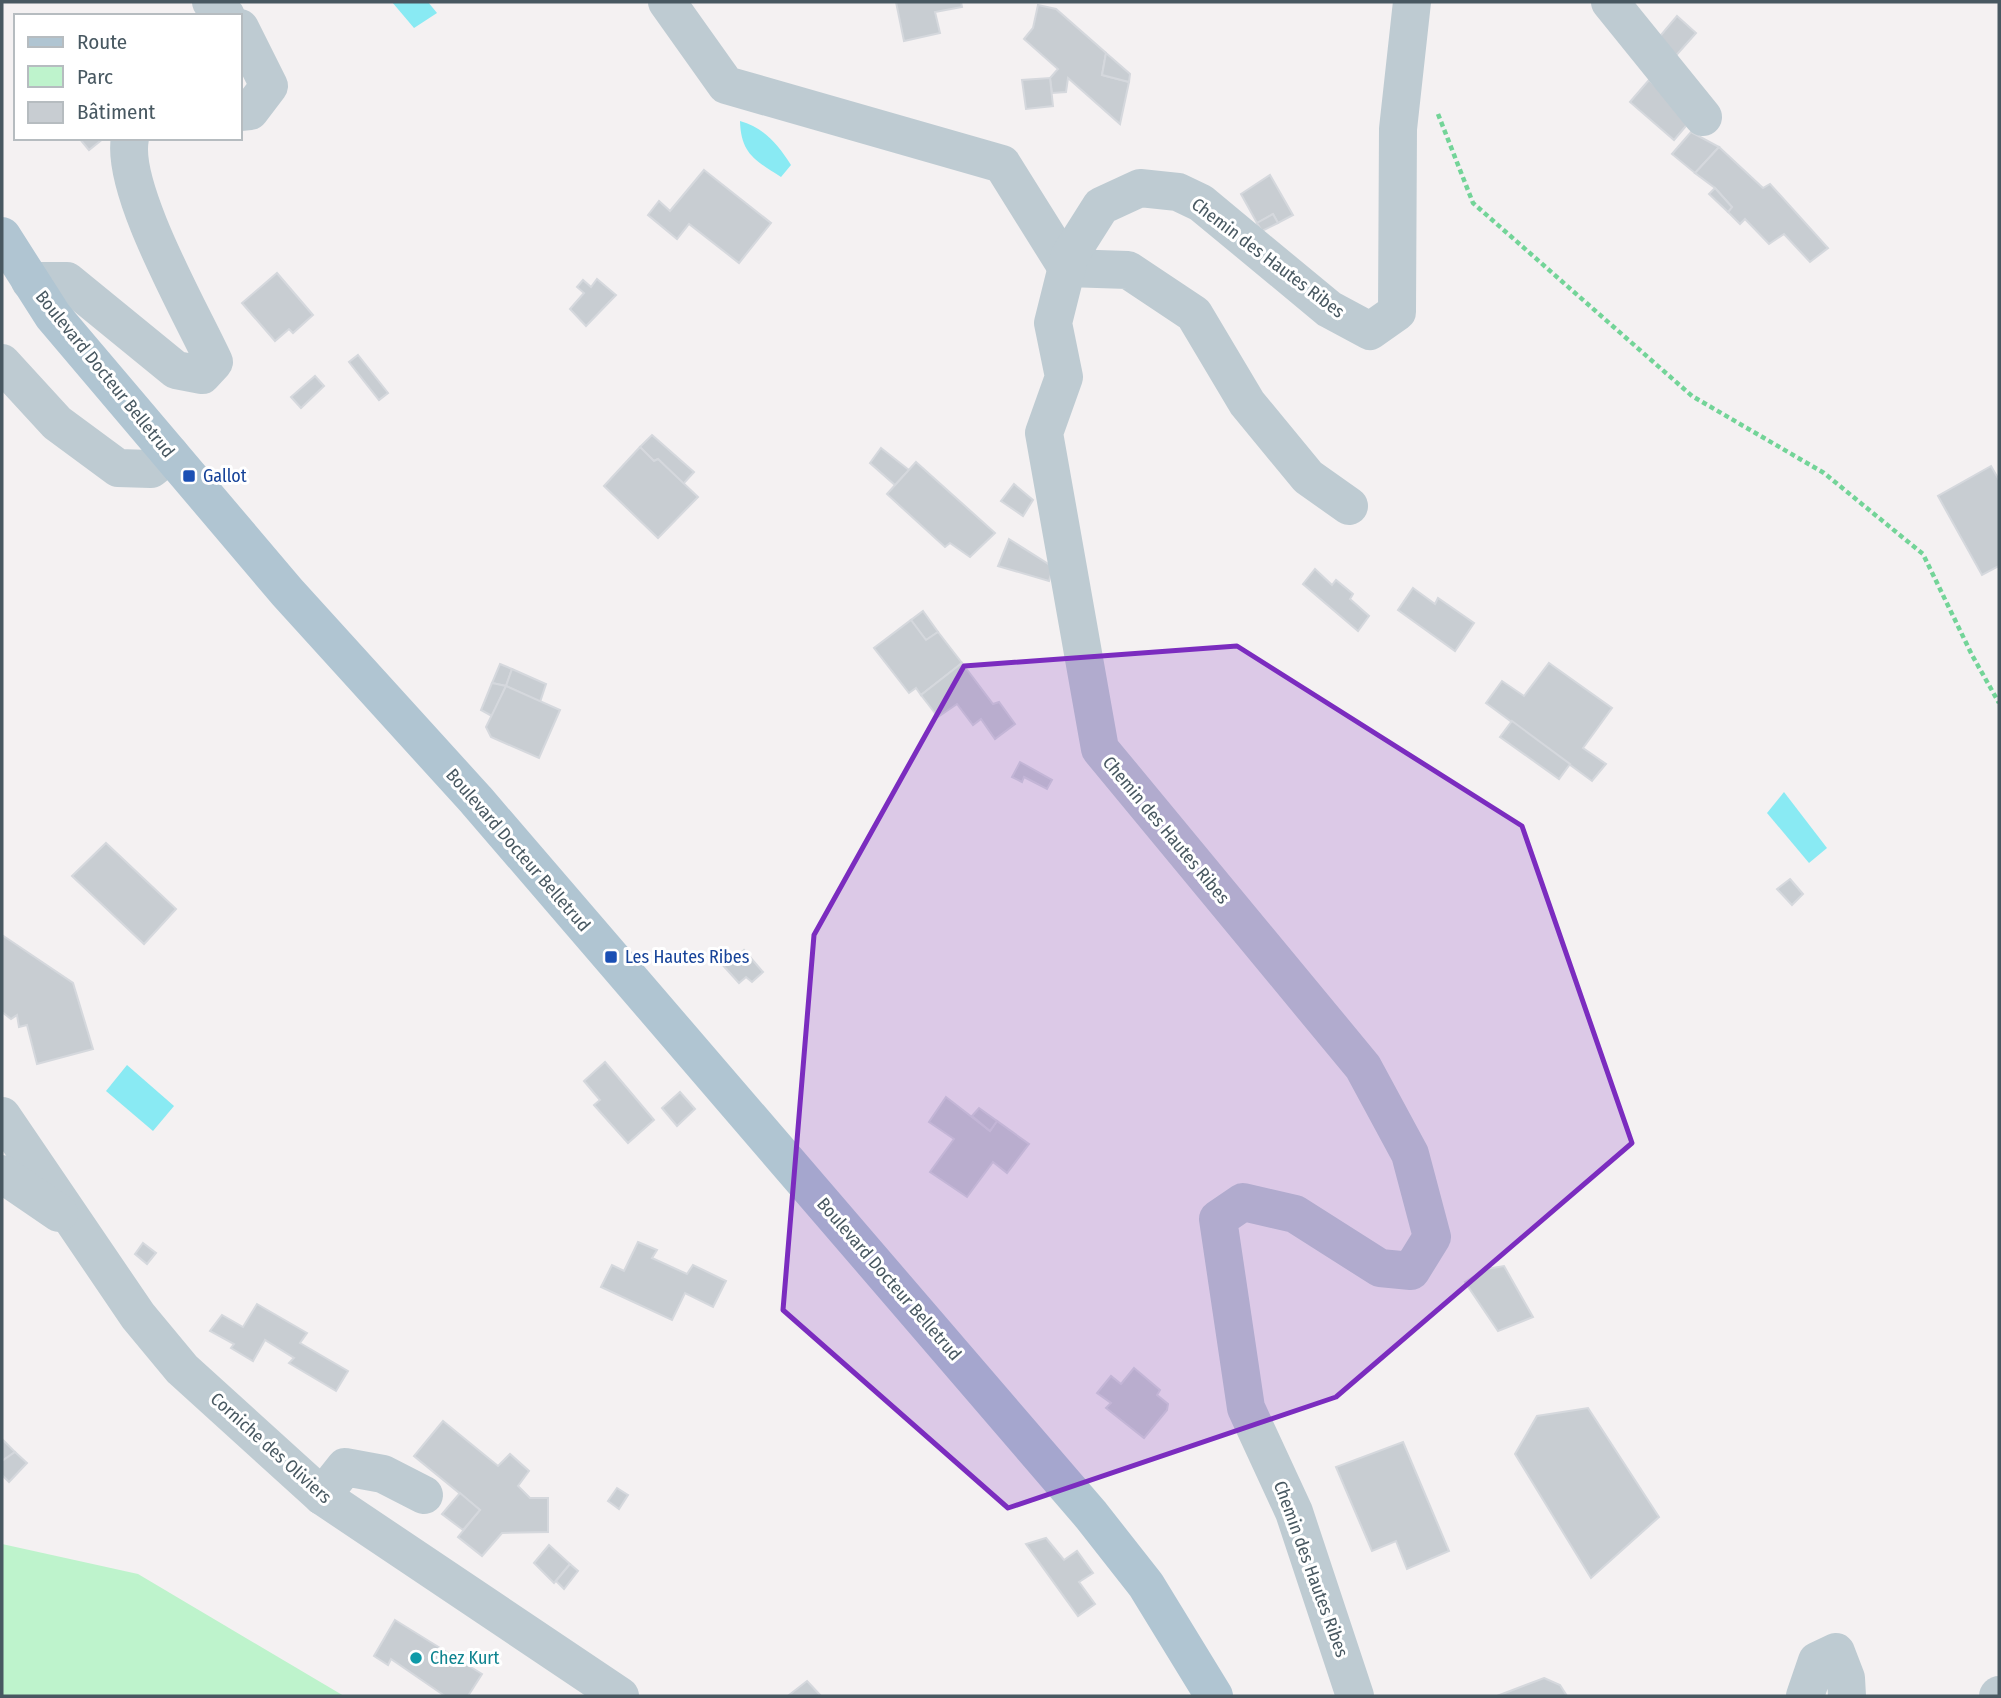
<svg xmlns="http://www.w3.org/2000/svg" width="2001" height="1698" font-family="'Fira Sans Condensed',sans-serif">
	<rect width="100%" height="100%" fill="#f4f1f2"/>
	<polygon fill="#bef3cc" points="2,1544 138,1574 344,1696 2,1696"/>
	<g fill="#89eaf3">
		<polygon points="392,2 428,2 437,13 414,28"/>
		<path d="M 740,121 C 764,128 777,143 791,165 L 781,177 C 755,160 741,154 740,121 Z"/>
		<polygon points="1784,792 1827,848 1809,863 1767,813"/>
		<polygon points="127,1065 174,1106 153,1131 106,1091"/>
	</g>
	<g fill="#c8cdd2" stroke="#d5d8dd" stroke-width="2">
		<polygon points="896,2 961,2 962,7 935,12 940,33 904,41"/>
		<polygon points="1038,5 1056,9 1106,53 1102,75 1129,82 1120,124 1068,78 1066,92 1052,93 1050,78 1058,69 1024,39 1033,28"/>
		<polygon points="1677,16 1696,33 1672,60 1656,41"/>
		<polygon points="1106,53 1130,74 1129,82 1102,75"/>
		<polygon points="1050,78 1053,106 1026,109 1022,80"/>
		<polygon points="1649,80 1691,120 1674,140 1630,102"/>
		<polygon points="1691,132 1719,147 1695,173 1672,154"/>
		<polygon points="79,138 104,138 89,150"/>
		<polygon points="1719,147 1763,188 1770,184 1828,248 1810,262 1784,234 1769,244 1745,219 1740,224 1728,212 1732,207 1715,188 1695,173"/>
		<polygon points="704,170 771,223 739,263 689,224 677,239 648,215 659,201 670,211"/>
		<polygon points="1270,175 1293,215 1278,223 1273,214 1257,223 1241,194"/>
		<polygon points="1715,188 1732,207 1728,212 1709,194"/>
		<polygon points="1273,214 1278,223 1262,231 1257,223"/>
		<polygon points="277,273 313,315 293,333 289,329 275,341 242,303"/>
		<polygon points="597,279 616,295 586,326 570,309 584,293 577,287 583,280 591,287"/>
		<polygon points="358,355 388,393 379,400 349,362"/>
		<polygon points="315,376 324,386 301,408 291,397"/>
		<polygon points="652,435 694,472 683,484 658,459 654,461 640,447"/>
		<polygon points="640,447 654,461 658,459 698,497 658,538 604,486"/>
		<polygon points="881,448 909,470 895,485 870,463"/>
		<polygon points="916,462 995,533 970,557 950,543 945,547 887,494"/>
		<polygon points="1991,466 1999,480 1999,566 1982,575 1938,496"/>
		<polygon points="1014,484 1033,500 1023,516 1001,501"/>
		<polygon points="1009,539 1053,567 1049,581 998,566"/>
		<polygon points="1315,569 1332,585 1336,580 1353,594 1350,599 1369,616 1358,631 1303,584"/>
		<polygon points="1413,588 1435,604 1438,598 1474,623 1455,651 1398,610"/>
		<polygon points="923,611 938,632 926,640 911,620"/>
		<polygon points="911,620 926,640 938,632 962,663 921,695 916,688 909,693 874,648"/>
		<polygon points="962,663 993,704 999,702 1015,724 995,739 981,719 973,725 957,704 938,717 921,695"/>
		<polygon points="1549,663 1612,708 1583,748 1606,764 1592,781 1486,703 1502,681 1524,696"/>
		<polygon points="500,664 512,669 506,686 492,683"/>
		<polygon points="512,669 546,684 540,702 506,686"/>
		<polygon points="492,683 506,686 492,716 481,710"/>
		<polygon points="506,686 560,710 539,758 491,737 486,727"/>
		<polygon points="1512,721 1570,764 1559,779 1500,737"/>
		<polygon points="1020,762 1052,780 1047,789 1024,777 1022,782 1012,777"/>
		<polygon points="106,843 176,909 144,944 72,876"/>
		<polygon points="1790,879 1803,894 1792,905 1777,889"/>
		<polygon points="2,935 73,983 93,1049 37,1064 27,1025 19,1027 17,1015 11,1019 2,1012"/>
		<polygon points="744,950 763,972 752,982 746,977 739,983 720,962 730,954 735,959"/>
		<polygon points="605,1062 654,1120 628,1143 594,1105 600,1100 584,1081"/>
		<polygon points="680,1092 695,1109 677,1126 662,1108"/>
		<polygon points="946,1097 990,1131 997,1121 1029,1144 1007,1173 993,1162 967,1197 930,1172 954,1139 929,1122"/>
		<polygon points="979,1108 997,1121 990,1131 972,1116"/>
		<polygon points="638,1242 657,1250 652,1258 687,1274 693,1265 726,1281 713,1307 685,1293 672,1320 601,1287 612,1265 624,1271"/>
		<polygon points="143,1243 156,1253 147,1264 135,1254"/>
		<polygon points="1504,1266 1533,1317 1498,1331 1465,1282 1486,1269"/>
		<polygon points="257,1304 307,1333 300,1343 348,1371 336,1391 289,1363 294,1358 265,1340 253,1361 231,1348 234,1344 210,1331 222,1315 243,1327"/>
		<polygon points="1134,1368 1160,1390 1157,1395 1168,1404 1167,1410 1144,1438 1106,1408 1111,1403 1097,1393 1111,1376 1121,1384"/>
		<polygon points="1588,1408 1659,1517 1591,1578 1515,1454 1537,1416"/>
		<polygon points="443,1421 498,1466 510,1454 529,1471 518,1486 530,1498 548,1498 548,1532 502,1533 482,1556 458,1537 480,1510 414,1456"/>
		<polygon points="2,1439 15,1452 2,1461"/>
		<polygon points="1403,1442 1449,1551 1407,1569 1396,1541 1372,1551 1336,1467"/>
		<polygon points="15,1452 27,1463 9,1482 2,1475 2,1461"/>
		<polygon points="617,1488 628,1495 619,1509 608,1501"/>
		<polygon points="460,1493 480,1510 463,1530 442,1514"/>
		<polygon points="1046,1538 1064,1560 1077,1551 1093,1573 1079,1582 1095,1604 1078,1616 1026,1544"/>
		<polygon points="549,1545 570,1564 554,1583 534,1563"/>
		<polygon points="570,1564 578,1571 564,1589 556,1581"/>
		<polygon points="395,1620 482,1674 468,1696 445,1696 391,1659 388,1665 374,1656"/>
		<polygon points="1544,1678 1560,1685 1567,1696 1497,1696"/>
		<polygon points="807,1681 821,1696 789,1695"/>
	</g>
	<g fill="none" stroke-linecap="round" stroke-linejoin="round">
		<polyline stroke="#73d498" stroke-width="4.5" stroke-dasharray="5 3.5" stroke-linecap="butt" points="1438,114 1473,203 1692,396 1824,473 1923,554 1972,655 1999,703"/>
		<g stroke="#becbd2" stroke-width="38">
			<polyline points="211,2 226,16"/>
			<polyline points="667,2 726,85 1002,164 1067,268 1128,270 1194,314 1247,403 1308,477 1349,506"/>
			<polyline points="1610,2 1703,117"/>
			<polyline points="240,28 269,86 250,111 240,112"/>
			<path d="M 30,281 L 67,281 L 176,370 L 202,375 L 214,362 C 191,312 120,189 130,138"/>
			<polyline points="2,363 57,423 118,468 151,469 170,454"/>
			<polyline points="2,1116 138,1316 182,1369 322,1496 620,1696"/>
			<polyline points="2,1174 59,1213"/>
			<polyline points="322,1496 345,1467 383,1474 424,1495"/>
			<polyline points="1355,1696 1294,1512 1246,1408 1218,1219 1243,1202 1295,1214 1380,1268 1411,1271 1432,1237 1410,1154 1363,1067 1100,749 1044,433 1064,377 1053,323 1070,255 1101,206 1140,188 1178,192 1201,203 1329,309 1370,331 1397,312 1398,129 1412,2"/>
			<polyline points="1805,1696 1817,1661 1836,1652 1846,1678 1847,1696"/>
			<polyline points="1998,1696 1999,1695"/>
		</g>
		<polyline stroke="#b0c5d2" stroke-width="38" points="2,236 53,316 287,592 476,800 1091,1515 1146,1585 1214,1696"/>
	</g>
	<path fill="#7b2cbf" fill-opacity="0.2" stroke="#7b2cbf" stroke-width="5" stroke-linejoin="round" d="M 1237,646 L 1522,826 L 1632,1143 L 1336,1397 L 1008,1508 L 783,1310 L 814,935 L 964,666 Z"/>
	<g fill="#1a4fb4" stroke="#fff" stroke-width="2.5">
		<rect x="182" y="469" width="14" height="14" rx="3.5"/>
		<rect x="604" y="950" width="14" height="14" rx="3.5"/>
	</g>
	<circle fill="#0f9aa8" stroke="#fff" stroke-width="2.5" cx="416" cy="1658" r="7"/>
	<g text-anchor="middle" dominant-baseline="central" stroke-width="6" stroke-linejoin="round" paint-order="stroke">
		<g font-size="18" fill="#485861" stroke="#fff">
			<text transform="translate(1268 258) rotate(37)">Chemin des Hautes Ribes</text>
			<text transform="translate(105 374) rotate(51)">Boulevard Docteur Belletrud</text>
			<text transform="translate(1166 830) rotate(50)">Chemin des Hautes Ribes</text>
			<text transform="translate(518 850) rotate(49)">Boulevard Docteur Belletrud</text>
			<text transform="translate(889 1279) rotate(49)">Boulevard Docteur Belletrud</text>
			<text transform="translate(271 1448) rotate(42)">Corniche des Oliviers</text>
			<text transform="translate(1311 1569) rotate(70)">Chemin des Hautes Ribes</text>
		</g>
		<g font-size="18" fill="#164399" stroke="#fff" text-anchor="start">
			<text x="203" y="476">Gallot</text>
			<text x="625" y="957">Les Hautes Ribes</text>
		</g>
		<g font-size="18" fill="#0d838f" stroke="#fff" text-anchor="start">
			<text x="430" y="1658">Chez Kurt</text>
		</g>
	</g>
	<rect width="2001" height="1698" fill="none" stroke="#485861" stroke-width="7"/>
	<rect x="14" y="14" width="228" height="126" fill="#ffffff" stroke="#b6bcc0" stroke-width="2"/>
	<rect x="28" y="37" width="35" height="10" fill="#b0c5d2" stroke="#b6bcc0" stroke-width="2"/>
	<text x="77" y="49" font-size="21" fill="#485861">Route</text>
	<rect x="28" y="66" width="35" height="21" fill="#bef3cc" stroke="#b6bcc0" stroke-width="2"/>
	<text x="77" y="84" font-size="21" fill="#485861">Parc</text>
	<rect x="28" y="102" width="35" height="21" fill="#c8cdd2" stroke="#b6bcc0" stroke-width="2"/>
	<text x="77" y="119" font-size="21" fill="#485861">Bâtiment</text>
</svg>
